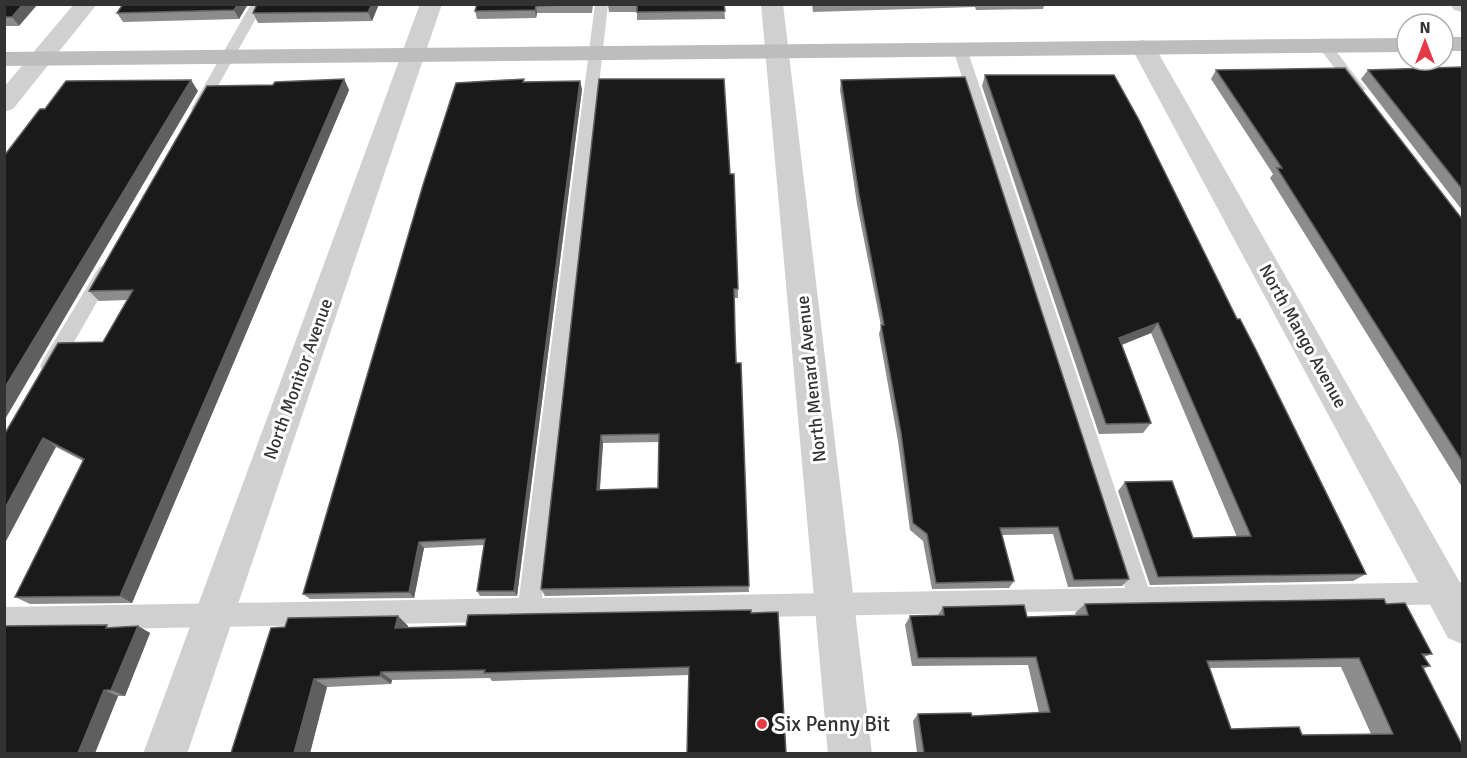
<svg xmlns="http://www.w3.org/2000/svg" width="1467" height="758" font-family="Signika,sans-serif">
	<rect width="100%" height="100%" fill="#fff"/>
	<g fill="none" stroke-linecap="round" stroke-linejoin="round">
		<g fill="#d0d0d0" fill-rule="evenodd">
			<polygon points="251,4 264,4 205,109 198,114 193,112 191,109"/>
			<polygon points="595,4 608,4 542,598 1125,588 953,49 960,45 967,49 1148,587 1462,582 1462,604 4,631 4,607 519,598"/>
			<polygon points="1324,41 1329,42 1363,86 1365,89 1363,92 1353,92 1317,45"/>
			<polygon points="105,265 111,267 114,272 57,372 50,374 43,372 40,366 43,360 99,267"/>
		</g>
		<g fill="#d0d0d0" fill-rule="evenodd">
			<polygon points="74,4 97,4 13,109 4,112 4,87"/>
			<polygon points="420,4 442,4 187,754 143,754"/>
			<polygon points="761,4 783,4 872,754 828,754"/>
			<polygon points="1462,4 1462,12 1454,10 1451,5"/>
			<polygon points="1143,40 1151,42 1155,47 1462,586 1462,644 1448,638 1131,47 1135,42"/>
		</g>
		<g fill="#bdbdbd" fill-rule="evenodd">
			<rect x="1443" y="37" width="19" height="14"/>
			<polygon points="1407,38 1407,52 4,66 4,52"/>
		</g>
	</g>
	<g fill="#8c8c8c" fill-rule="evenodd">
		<polygon points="4,4 19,26 4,26"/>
		<polygon points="248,4 239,19 123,22 117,13"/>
		<polygon points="379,4 372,21 258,23 253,13"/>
		<polygon points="477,4 593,4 592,13 537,13 536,18 477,19 475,11"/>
		<polygon points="724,4 725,19 637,20 637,12 609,12 608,5"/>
		<polygon points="812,4 1172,4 1044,6 1043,9 976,10 975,7 813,12"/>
		<polygon points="1462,67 1462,210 1361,79 1368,70"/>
		<polygon points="1216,70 1462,219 1462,487 1270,178 1273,174 1211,79"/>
		<polygon points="985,75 1237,319 1366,574 1353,581 1150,585 1118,491 1125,482 1193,538 1237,537 1151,333 1122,345 1151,423 1143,433 1099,434 982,86"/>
		<polygon points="344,79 349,90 132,603 30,604 15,597 83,461 56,447 4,435 103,342 127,300 99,301 89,291 273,85"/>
		<path d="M 599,79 L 738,289 L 738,298 L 734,298 L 735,332 L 749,592 L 545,596 L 541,589 ZM 659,442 L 658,488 L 600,490 L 603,443 Z"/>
		<polygon points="841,80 1129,579 1122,586 1068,587 1053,534 1002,535 1014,581 1009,588 932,589 923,541 910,530 898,441 879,334 881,326 857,204 840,90"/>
		<polygon points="524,82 582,89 517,596 480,596 477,591 484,545 424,548 414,598 310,599 303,594"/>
		<path d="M 1085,604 L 1386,604 L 1432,654 L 1424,657 L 1430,666 L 1423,669 L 1462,753 L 917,753 L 913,721 L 918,714 L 972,716 L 1039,713 L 1028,665 L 912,666 L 905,625 L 910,616 L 938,615 L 943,607 L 1027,617 L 1076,615 L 1075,613 ZM 1341,667 L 1371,734 L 1302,735 L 1231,729 L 1209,668 Z"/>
		<polygon points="751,613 689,675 492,681 490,678 392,680 391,684 327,687 310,753 231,753 285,627 398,616 408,626 407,628"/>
		<polygon points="138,626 150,633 125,696 118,696 95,753 4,753 113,627"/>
	</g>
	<g fill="#5f5f5f">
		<polygon points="23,4 38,4 19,26 12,17"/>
		<polygon points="238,4 248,4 239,19 234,10"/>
		<polygon points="372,4 379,4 372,21 368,12"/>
		<polygon points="536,6 537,13 536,18 535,10"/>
		<polygon points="344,79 349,90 132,603 120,596"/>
		<polygon points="191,80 198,91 4,421 4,389"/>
		<polygon points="580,81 582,89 517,596 514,591"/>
		<polygon points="1158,323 1151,333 1113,348 1119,338"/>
		<polygon points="601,435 603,443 599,498 597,490"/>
		<polygon points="43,438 56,447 4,545 4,510"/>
		<polygon points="419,542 424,548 414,598 409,592"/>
		<polygon points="398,616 408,626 405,637 395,628"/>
		<polygon points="138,626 150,633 125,696 111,690"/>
		<polygon points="381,672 392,680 391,684 380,676"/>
		<polygon points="314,679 327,687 310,753 294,753"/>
		<polygon points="104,690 118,696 95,753 78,753"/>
	</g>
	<g fill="#1a1a1a" stroke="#5f5f5f" stroke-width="1.5" fill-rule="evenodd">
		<polygon points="4,4 23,4 12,17 4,17"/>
		<polygon points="123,4 238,4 234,10 117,13"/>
		<polygon points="257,4 372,4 368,12 253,13"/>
		<polygon points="477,4 591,4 536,6 535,10 475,11"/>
		<polygon points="637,4 724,4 725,11 637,12"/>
		<polygon points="1462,67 1462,189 1368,70"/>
		<polygon points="1345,68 1462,219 1462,461 1277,168 1282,168 1216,70"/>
		<polygon points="985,75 1114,75 1139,120 1237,319 1240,319 1256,350 1366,574 1158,577 1125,482 1172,481 1193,538 1251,536 1158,323 1119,338 1151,423 1106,424"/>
		<polygon points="965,77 1129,579 1074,580 1058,527 1000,528 1014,581 936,583 927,534 913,523 901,433 881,325 884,325 859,195 841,80"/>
		<polygon points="344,79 120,596 15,597 84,459 43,438 4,510 4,435 58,343 103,342 133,290 89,291 207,86 273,85 275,82"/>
		<polygon points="524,79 523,82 580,81 514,591 477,591 485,539 419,542 409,592 303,594 423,185 456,83"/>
		<path d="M 599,79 L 724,79 L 730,174 L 734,174 L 738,289 L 734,289 L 735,332 L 736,363 L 741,363 L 749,586 L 541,589 ZM 659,434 L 658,488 L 597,490 L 601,435 Z"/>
		<polygon points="191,80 4,389 4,156 40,109 45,109 66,81"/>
		<path d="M 1384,599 L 1386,604 L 1405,603 L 1432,654 L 1422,654 L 1430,666 L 1422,666 L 1462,745 L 1462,753 L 924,753 L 918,714 L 971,713 L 972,716 L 1050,712 L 1036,657 L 918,658 L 910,616 L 944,615 L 943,607 L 1024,605 L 1027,617 L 1088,615 L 1085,604 ZM 1359,658 L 1393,734 L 1302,735 L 1299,727 L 1231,729 L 1207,661 Z"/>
		<polygon points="751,610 751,613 778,612 786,753 687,753 689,667 484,673 485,670 381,672 380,676 314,679 294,753 231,753 271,628 285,627 288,618 398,616 395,628 466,626 468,615"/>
		<polygon points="107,625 106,628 138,626 111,690 104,690 78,753 4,753 4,626"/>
	</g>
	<circle fill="#e63946" stroke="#fff" stroke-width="2" cx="762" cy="724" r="6"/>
	<g text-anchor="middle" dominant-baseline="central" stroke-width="6" stroke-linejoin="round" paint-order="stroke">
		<g font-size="18" fill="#333" stroke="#fff">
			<text transform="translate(1303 336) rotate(61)">North Mango Avenue</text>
			<text transform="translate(298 379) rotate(-70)">North Monitor Avenue</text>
			<text transform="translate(811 379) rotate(-96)">North Menard Avenue</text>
		</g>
		<g font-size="21" fill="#333" stroke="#fff" text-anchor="start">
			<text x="774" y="724">Six Penny Bit</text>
		</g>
	</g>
	<rect width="1467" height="758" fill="none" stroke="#333333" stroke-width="12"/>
	<g transform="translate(1425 42)"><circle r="28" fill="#ffffff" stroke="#adadad" stroke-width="1.5"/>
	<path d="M0-4.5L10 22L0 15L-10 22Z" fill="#e63946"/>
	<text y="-9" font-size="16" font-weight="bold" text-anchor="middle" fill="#333333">N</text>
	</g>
</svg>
